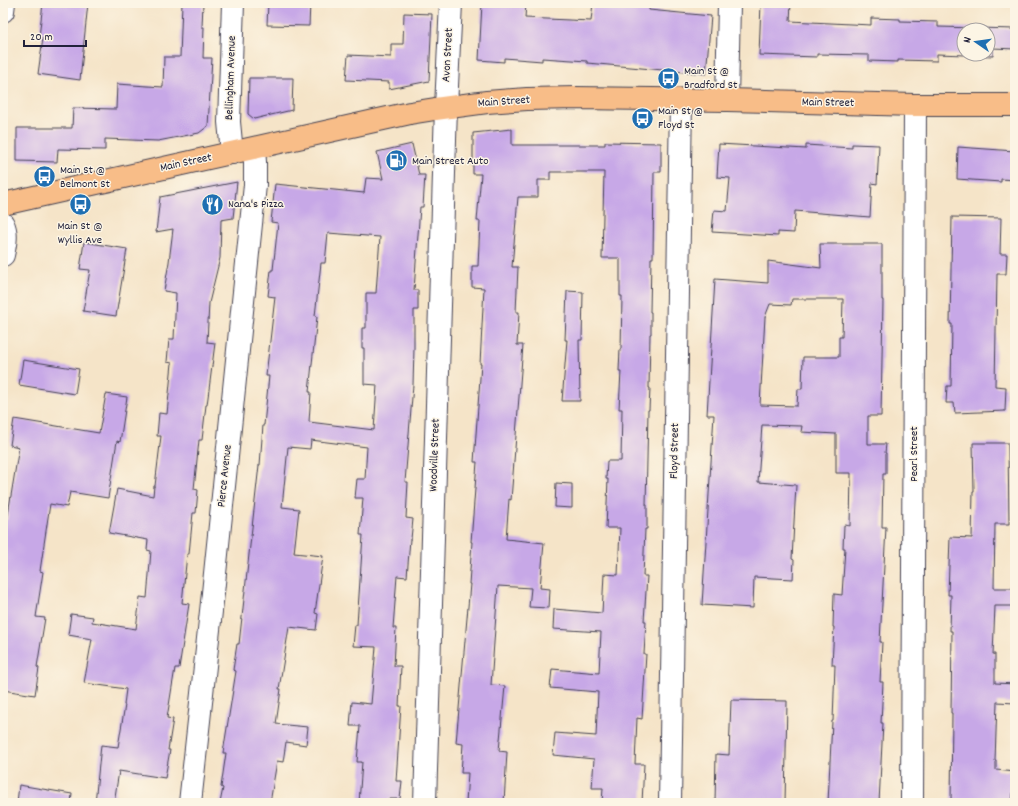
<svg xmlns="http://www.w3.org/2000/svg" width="1018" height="806" font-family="Dekko,sans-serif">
	<rect width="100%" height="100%" fill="#fcf5e5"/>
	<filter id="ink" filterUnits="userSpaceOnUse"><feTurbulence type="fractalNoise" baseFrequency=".025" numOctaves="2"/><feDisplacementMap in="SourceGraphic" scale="8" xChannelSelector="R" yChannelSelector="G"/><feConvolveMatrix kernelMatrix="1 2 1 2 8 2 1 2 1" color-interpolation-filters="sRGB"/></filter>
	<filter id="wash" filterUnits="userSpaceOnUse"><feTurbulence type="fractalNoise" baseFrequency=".012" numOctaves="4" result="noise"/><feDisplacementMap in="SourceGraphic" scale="16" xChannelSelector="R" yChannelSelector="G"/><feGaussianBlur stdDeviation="0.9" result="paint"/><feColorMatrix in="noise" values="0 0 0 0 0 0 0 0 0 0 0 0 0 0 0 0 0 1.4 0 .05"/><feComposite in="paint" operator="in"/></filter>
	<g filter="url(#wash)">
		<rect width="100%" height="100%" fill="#f5e4c8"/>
		<g id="blocks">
			<g fill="#c7a8e7" fill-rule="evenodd">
				<polygon points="43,3 88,3 80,80 38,74 43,38 39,37"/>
				<polygon points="182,3 203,3 202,27 204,27 203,58 212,58 208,126 199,133 158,141 105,139 105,150 58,149 57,162 17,161 17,128 72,128 73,108 116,109 117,84 163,87 164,57 180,57"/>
				<polygon points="268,3 310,3 309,26 267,25"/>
				<polygon points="482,3 526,3 525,18 591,21 593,3 649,3 649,10 711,16 706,74 587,63 587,61 542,58 542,61 504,58 504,62 479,60"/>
				<path d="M 761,3 L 791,3 L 790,21 L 871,25 L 871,18 L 900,19 L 900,21 L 938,22 L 938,27 L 1015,29 L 1015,49 L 993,48 L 993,56 L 937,54 L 937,61 L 898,60 L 898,62 L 869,61 L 869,55 L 817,54 L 817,57 L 759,55 ZM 964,30 L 988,30 L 988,54 L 964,54 Z"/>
				<polygon points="404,13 432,14 429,81 389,89 389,82 346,80 348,55 391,57 391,44 403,44"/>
				<polygon points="249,78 293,78 292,110 254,119 248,114"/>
				<polygon points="512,129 512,145 605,145 605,142 661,143 661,172 654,172 653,258 651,258 650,312 651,312 651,334 650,334 649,388 650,388 649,410 648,410 647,459 646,505 647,505 647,529 645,529 643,576 647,576 644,621 646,621 644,654 646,654 642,719 637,718 635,764 644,764 642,803 602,803 603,788 592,788 594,759 553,755 555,733 596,736 598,692 550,688 552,669 599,673 601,632 553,629 554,609 602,613 604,574 618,575 620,528 606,528 608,479 606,479 607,461 621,461 622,409 619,409 621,371 619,371 620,349 621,349 622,296 620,296 620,258 602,258 604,172 550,172 550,180 538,180 538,197 518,197 512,267 518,267 516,312 519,312 517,345 523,345 511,500 509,499 506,539 544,543 540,588 550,589 549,608 529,607 531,588 498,586 491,685 505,686 499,751 507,752 504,803 466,803 468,773 461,773 463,744 456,743 458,720 470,584 469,584 472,542 471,542 477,462 474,462 481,364 480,364 484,288 472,287 472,266 478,266 480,221 477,221 481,174 473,174 473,133"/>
				<path d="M 412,144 L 419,175 L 425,175 L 423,207 L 420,207 L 414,290 L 418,290 L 418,310 L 414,310 L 414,348 L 413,385 L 405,482 L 408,482 L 406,518 L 413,519 L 411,539 L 410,539 L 407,577 L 397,576 L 393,628 L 396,628 L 394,666 L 401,666 L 399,706 L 401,706 L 396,781 L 402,781 L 400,799 L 389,799 L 388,803 L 359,803 L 362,762 L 357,762 L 360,726 L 350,726 L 352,702 L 371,704 L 376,647 L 353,646 L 355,625 L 357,625 L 363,535 L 360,535 L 363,498 L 355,498 L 357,479 L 365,479 L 367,447 L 311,440 L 310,449 L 288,447 L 282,507 L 299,509 L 294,553 L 323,556 L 315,613 L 318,614 L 316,630 L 289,627 L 279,689 L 281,689 L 276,724 L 308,727 L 306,745 L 286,742 L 283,762 L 277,761 L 270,803 L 220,803 L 223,788 L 221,787 L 226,753 L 223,753 L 236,671 L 233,670 L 237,644 L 239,644 L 259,465 L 260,465 L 263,425 L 264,425 L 269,376 L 266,376 L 275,297 L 268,296 L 271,270 L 273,270 L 278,223 L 271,222 L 275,184 L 364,193 L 366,178 L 383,179 L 377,152 ZM 328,233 L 380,237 L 376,293 L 366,293 L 366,328 L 362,328 L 362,348 L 364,348 L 364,384 L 377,385 L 374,430 L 309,422 L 311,392 L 309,392 L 317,317 L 315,316 L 321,263 L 325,263 Z"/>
				<polygon points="719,144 806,149 806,145 852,148 852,144 879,145 877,184 872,183 870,217 795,211 794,233 778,232 778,236 712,232 714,210 727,211 730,178 717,177"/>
				<polygon points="958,147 1015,151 1015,180 1001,179 1001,182 957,179"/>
				<polygon points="237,182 233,218 221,220 220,258 209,303 207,342 215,343 207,405 206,405 202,440 199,440 194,489 198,490 196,513 193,513 189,554 187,554 182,603 189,604 179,668 175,668 167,718 173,719 168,750 170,750 165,778 119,771 114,803 95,803 101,745 118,747 125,705 124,705 126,689 84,683 92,639 68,635 71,614 93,617 92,622 136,629 140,597 147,598 151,551 147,550 148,540 109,533 117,489 153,496 154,486 155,486 161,436 157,436 159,413 167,414 172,363 167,362 169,339 174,339 176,293 164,291 169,262 173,229 156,232 160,197"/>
				<polygon points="952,217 1001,218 1000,254 1007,254 1006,274 997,274 995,386 1006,387 1005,411 955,413 954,403 946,403 947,386 951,386 952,324 950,324"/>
				<polygon points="84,242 127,249 116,316 83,311 90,270 80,269"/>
				<path d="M 820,244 L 882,244 L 882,300 L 883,300 L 881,416 L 868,416 L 868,444 L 886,444 L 885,453 L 886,453 L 886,474 L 883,474 L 882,527 L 886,527 L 880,642 L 882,642 L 880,682 L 883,682 L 881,723 L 883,723 L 879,803 L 828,803 L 832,721 L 833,721 L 835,665 L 832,665 L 834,627 L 833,627 L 834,594 L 842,595 L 845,548 L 843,548 L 844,525 L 850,526 L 851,473 L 836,473 L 836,434 L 801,432 L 802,426 L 762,425 L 758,482 L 796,485 L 792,559 L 794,560 L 793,579 L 754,577 L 753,608 L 702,605 L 714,415 L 707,415 L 715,279 L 768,283 L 768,261 L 821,268 ZM 792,299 L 843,299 L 842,337 L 839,337 L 839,357 L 803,357 L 802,389 L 798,389 L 797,406 L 760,405 L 765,317 L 770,304 L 791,305 Z"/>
				<polygon points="567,291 583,292 582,340 579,340 580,401 562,401 567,340 565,340"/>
				<polygon points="23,360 79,369 75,394 19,385"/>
				<polygon points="106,394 127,397 120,442 117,441 108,498 70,492 67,507 50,504 40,571 43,572 36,617 45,618 37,667 39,668 35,695 3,690 3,519 7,520 19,447 10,445 14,419 99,433"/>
				<polygon points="973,443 1008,443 1009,524 995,524 994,588 1015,588 1015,606 995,606 993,654 995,654 995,683 1015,684 1015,703 997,702 995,761 996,761 996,770 1015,772 1015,793 1013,793 1012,803 951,803 952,713 951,713 952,631 950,631 951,595 948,595 950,537 972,538 973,491 974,491"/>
				<polygon points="556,483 572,484 572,508 555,507"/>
				<polygon points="731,700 787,701 785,803 715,803 716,754 729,755"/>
				<polygon points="19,785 72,794 71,803 17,803"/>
			</g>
		</g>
	</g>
	<g filter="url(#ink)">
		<use href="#blocks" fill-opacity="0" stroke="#423f50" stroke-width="1"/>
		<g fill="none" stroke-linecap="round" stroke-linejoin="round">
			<defs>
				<g id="minor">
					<polyline points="3,11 4,3"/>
					<polyline points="727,100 729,3"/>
					<polyline points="232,153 229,122 233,3"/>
					<path d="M 3,224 C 8,234 5,245 3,255"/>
					<polyline points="190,803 213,593 255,185 255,162 254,149"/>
					<polyline points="425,803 446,107 451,3"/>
					<polyline points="670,803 681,100"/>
					<polyline points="912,803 915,105"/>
				</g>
				<polyline id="major" points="3,204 410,113 435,109 487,102 527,99 576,98 727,100 915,105 1015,105"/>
			</defs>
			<use href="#minor" stroke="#423f50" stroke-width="24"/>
			<use href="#major" stroke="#423f50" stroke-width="24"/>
			<use href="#minor" stroke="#fff" stroke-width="22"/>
			<use href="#major" stroke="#f8bd88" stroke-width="22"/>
		</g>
	</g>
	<defs>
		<symbol id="bus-disc" viewBox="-11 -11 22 22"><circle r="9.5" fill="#1f6fb2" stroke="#fcf5e5"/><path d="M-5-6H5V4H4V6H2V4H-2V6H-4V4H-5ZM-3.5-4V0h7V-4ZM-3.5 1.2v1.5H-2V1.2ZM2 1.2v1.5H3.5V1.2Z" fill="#fff"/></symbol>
		<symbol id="fuel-disc" viewBox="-11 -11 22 22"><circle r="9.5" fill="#1f6fb2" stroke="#fcf5e5"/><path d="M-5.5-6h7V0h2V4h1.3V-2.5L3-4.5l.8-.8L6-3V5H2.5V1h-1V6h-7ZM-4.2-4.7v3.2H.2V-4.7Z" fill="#fff"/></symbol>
		<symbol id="restaurant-disc" viewBox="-11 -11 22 22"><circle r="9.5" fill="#1f6fb2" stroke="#fcf5e5"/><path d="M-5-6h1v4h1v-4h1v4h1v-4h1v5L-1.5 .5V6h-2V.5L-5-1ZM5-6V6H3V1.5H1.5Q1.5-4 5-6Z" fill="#fff"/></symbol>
	</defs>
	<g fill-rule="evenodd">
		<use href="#bus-disc" x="656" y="66" width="25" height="25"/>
		<use href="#bus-disc" x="630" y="106" width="25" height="25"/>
		<use href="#fuel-disc" x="384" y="148" width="25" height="25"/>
		<use href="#bus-disc" x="32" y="164" width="25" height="25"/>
		<use href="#restaurant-disc" x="200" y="192" width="25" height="25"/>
		<use href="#bus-disc" x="68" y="192" width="25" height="25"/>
	</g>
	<g text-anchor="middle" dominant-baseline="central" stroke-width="3" stroke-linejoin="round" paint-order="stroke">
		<g font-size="12" fill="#22223b" stroke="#fcf5e5">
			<text transform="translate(448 55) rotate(-87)">Avon Street</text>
			<text transform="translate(231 78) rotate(-88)">Bellingham Avenue</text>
			<text transform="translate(504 102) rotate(-4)">Main Street</text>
			<text transform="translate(828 103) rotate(1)">Main Street</text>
			<text transform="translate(186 163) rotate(-12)">Main Street</text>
			<text transform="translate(675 451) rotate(-89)">Floyd Street</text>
			<text transform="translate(914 454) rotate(-90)">Pearl Street</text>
			<text transform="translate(435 455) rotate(-88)">Woodville Street</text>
			<text transform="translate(225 476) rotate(-84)">Pierce Avenue</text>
		</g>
		<g font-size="12" fill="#22223b" stroke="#fcf5e5" text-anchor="start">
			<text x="684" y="71">Main St @<tspan x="684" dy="14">Bradford St</tspan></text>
			<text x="658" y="111">Main St @<tspan x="658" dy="14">Floyd St</tspan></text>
			<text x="412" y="161">Main Street Auto</text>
			<text x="60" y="170">Main St @<tspan x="60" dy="14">Belmont St</tspan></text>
			<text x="228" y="204">Nana's Pizza</text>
			<text x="80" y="226" text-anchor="middle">Main St @<tspan x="80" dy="14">Wyllis Ave</tspan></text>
		</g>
	</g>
	<rect width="1018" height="806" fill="none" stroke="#fcf5e5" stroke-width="16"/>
	<g transform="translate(976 42) rotate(283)"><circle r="19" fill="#fcf5e5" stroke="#a5a1a1"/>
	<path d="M0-3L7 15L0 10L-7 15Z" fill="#1f6fb2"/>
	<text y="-6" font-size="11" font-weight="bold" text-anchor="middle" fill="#22223b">N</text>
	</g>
	<path d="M24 40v6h62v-6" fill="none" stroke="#22223b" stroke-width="2"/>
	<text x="30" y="40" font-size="12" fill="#22223b" stroke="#fcf5e5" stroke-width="3" paint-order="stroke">20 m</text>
</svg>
